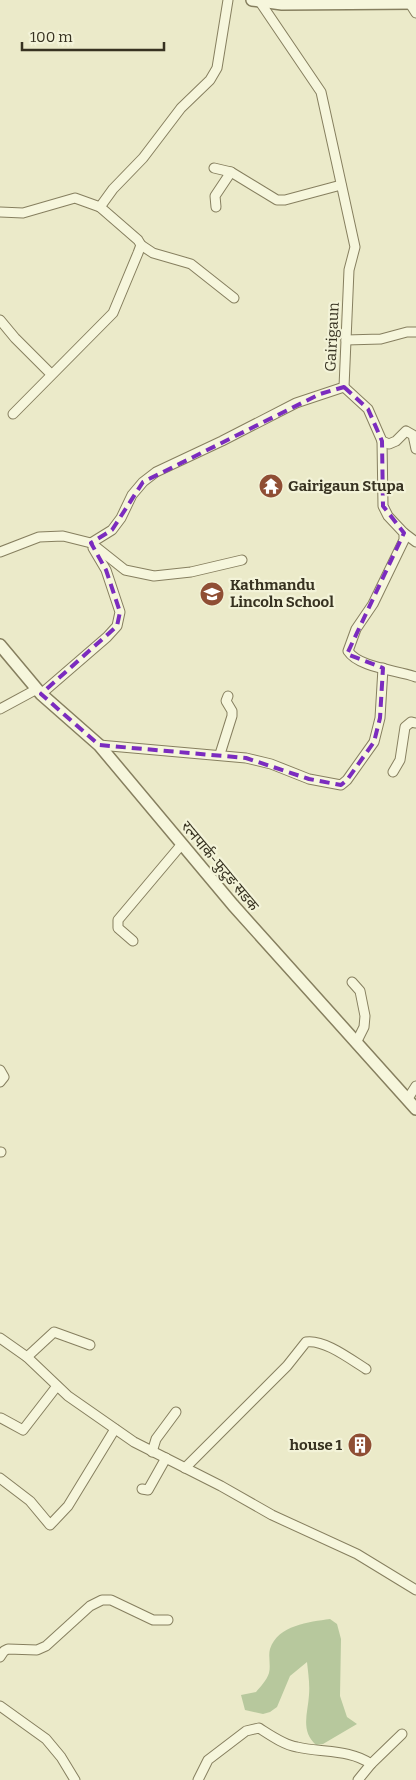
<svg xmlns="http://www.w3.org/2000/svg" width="416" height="1780" font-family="Bitter,'Noto Sans Devanagari',serif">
	<rect width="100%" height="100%" fill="#ebeac9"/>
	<path fill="#b7c89d" d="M 330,1619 L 337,1624 L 341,1639 L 340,1696 L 347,1717 L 357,1724 L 323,1744 L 316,1745 C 300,1731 308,1712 309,1695 C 310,1684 308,1672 307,1662 L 290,1676 L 277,1707 L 270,1712 L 263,1714 L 245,1710 L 241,1695 L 256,1692 C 260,1687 267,1680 269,1673 C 271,1665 268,1656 270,1649 C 278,1625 309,1622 330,1619 Z"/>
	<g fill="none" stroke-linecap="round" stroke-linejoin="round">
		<defs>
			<g id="minor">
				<polyline points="409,2 416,13"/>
				<polyline points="214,168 231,172 277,200 285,200 341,185"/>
				<polyline points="216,207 215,196 231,172"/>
				<polyline points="0,212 23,213 75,198 100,207 113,189 143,158 181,108 210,80 217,68 228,0"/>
				<polyline points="141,245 153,253 191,264 234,298"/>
				<polyline points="0,320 15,338 51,374"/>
				<polyline points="346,340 381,339 407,332 416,332"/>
				<polyline points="344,387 368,409 382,441 389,444 396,441 406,431 413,435 416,449"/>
				<polyline points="13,414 113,313 138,253 141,245 138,240 100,207"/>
				<path d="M 382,441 L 383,506 L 388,516 L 404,533 L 404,540 L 373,604 L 356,629 L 348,651 C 359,668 398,670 416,677"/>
				<polyline points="404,533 416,542"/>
				<polyline points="91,543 112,530 121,518 132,495 143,482 156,472 222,441 296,403 344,387 349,270 355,247 336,160 321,92 260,2"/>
				<polyline points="0,552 39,537 63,536 91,543 125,570 154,576 191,572 242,560"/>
				<polyline points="41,694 107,637 117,626 120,612 106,570 93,548"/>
				<polyline points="0,709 37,689"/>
				<polyline points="99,745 246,758 271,764 309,779 341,785 347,780 374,742 380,718 383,668"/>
				<polyline points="220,754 232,716 232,711 226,701 228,696"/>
				<polyline points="393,772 400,760 405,727 411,722 416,723"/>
				<polyline points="133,941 118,928 118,920 182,844"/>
				<polyline points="352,982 360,991 365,1016 364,1027 356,1043"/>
				<polyline points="0,1070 4,1077 0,1082"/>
				<polyline points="407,1100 416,1086"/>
				<polyline points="0,1152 1,1152"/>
				<polyline points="0,1338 27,1357 68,1396 134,1442 221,1486 272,1515 357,1554 416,1590"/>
				<polyline points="27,1357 54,1332 90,1345"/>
				<polyline points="1,1418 23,1430 57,1386"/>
				<polyline points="152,1452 156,1439 176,1412"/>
				<path d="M 185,1468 L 287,1366 L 306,1342 C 324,1339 350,1359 366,1369"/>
				<polyline points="0,1478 30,1501 50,1525 68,1506 115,1429"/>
				<polyline points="142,1489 148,1490 166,1458"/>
				<polyline points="0,1657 4,1651 8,1649 37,1650 46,1646 90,1606 102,1600 111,1600 153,1620 168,1620"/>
				<polyline points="0,1706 46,1739 61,1757 75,1780"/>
				<path d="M 198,1780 L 208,1760 L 246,1731 L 259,1728 C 270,1735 284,1745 297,1747 C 322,1753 350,1749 371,1764"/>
				<polyline points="358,1780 371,1764 402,1734"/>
			</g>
			<g id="tertiary">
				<polyline points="252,0 282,4 416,3"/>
				<polyline points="0,645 41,694 99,745 233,905 416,1109"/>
			</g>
		</defs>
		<use href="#minor" stroke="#867f5f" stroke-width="11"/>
		<use href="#tertiary" stroke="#867f5f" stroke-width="14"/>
		<use href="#minor" stroke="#f6f6dc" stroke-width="9"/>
		<use href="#tertiary" stroke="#f6f6dc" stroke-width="11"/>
	</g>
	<path fill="none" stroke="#7b2cbf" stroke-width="4" stroke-dasharray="10 6" stroke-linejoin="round" d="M 344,387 L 368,409 L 382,441 L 383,506 L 404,533 L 347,654 L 383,668 L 380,718 L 374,742 L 347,780 L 341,785 L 309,779 L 246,758 L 99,745 L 41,694 L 117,626 L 120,612 L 106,570 L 91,543 L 112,530 L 143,482 L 320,394 Z"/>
	<defs>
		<symbol id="temple-disc" viewBox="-11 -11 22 22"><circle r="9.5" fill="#8f4e34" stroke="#f3f3d8"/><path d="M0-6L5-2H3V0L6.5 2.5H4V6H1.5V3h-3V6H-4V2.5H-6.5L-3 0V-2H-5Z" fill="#fff"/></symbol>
		<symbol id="school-disc" viewBox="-11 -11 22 22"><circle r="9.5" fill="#8f4e34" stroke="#f3f3d8"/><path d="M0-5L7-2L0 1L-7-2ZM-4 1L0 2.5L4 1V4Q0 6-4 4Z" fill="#fff"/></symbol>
		<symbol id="building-disc" viewBox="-11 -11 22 22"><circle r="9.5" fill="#8f4e34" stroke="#f3f3d8"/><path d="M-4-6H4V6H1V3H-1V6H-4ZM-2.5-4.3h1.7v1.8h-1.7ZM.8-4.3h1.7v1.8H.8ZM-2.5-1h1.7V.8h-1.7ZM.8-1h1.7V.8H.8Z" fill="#fff"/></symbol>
	</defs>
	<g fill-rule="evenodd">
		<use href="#temple-disc" x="257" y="472" width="28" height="28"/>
		<use href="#school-disc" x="198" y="580" width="28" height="28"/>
		<use href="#building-disc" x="346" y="1431" width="28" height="28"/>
	</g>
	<g text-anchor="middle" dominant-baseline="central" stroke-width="4.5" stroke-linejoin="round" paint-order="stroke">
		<g font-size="15" fill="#373221" stroke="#f3f3d8">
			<text transform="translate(332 337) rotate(-87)">Gairigaun</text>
			<text transform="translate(220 866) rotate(50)">रत्नपार्क-फुटुङ सडक</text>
		</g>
		<g font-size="15" font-weight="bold" fill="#373221" stroke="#f3f3d8" text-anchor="start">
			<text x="288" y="486">Gairigaun Stupa</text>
			<text x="230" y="585">Kathmandu<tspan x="230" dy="17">Lincoln School</tspan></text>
			<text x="342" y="1445" text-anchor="end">house 1</text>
		</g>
	</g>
	<path d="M22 42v8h142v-8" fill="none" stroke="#373221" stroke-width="2.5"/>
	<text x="30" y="42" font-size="15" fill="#373221" stroke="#f3f3d8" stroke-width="4" paint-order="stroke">100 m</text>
</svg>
